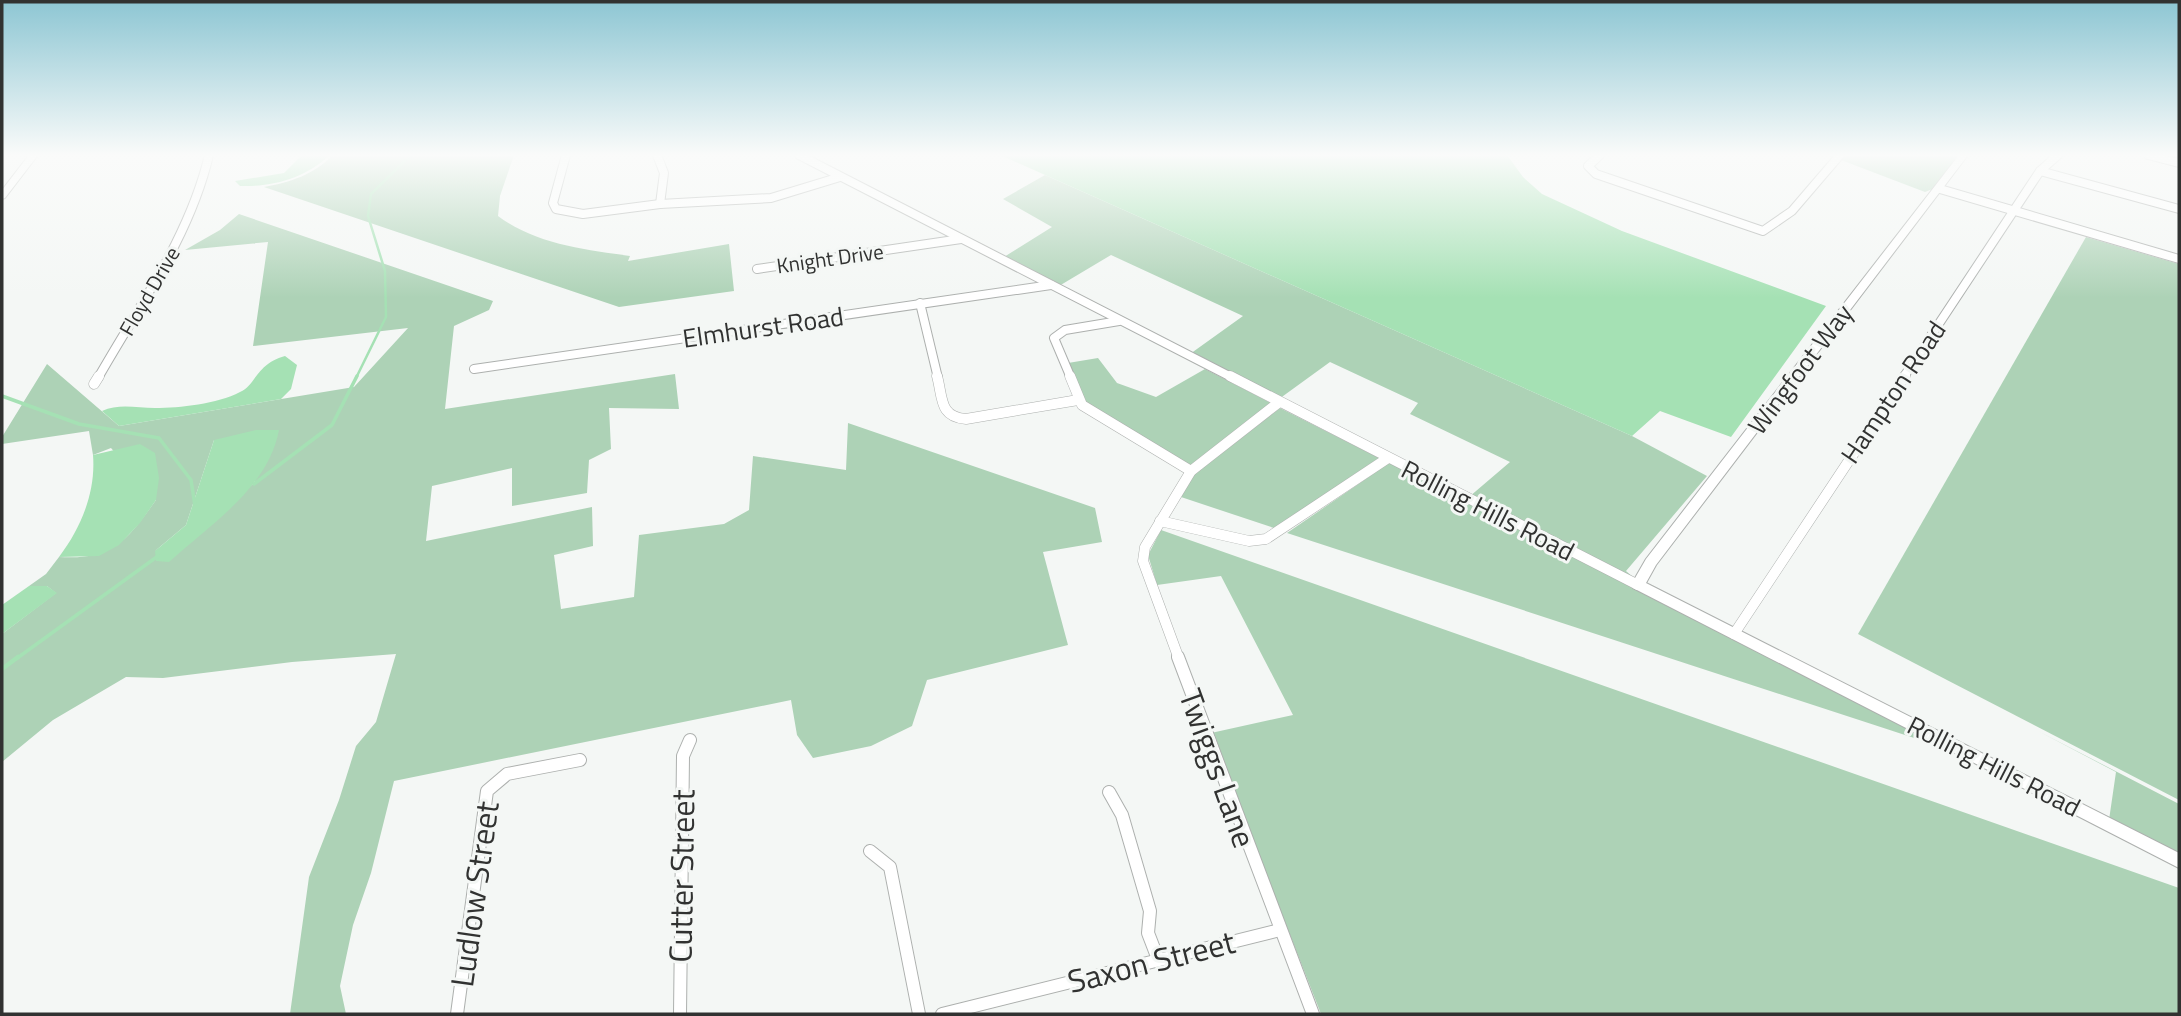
<svg xmlns="http://www.w3.org/2000/svg" width="2181" height="1016" font-family="'Titillium Web',sans-serif">
	<rect width="100%" height="100%" fill="#f4f7f5"/>
	<g fill="#add2b6" fill-rule="evenodd">
		<path d="M 333,155 L 514,155 L 500,196 L 498,216 C 535,244 585,250 630,256 L 628,261 L 729,244 L 734,291 L 619,307 L 264,187 C 291,182 313,175 333,155 Z"/>
		<polygon points="1846,155 1958,155 1935,188 1925,192 1841,160"/>
		<polygon points="1045,175 1632,436 1707,476 1626,571 1634,578 1469,497 1510,462 1410,414 1418,403 1330,362 1279,399 1190,354 1243,316 1111,255 1059,286 1004,257 1052,227 1003,199"/>
		<path d="M 239,214 L 493,301 L 489,310 L 454,326 L 445,409 L 675,374 L 679,409 L 609,408 L 611,449 L 589,460 L 587,493 L 512,506 L 512,468 L 432,486 L 426,541 L 592,507 L 593,546 L 554,555 L 561,609 L 634,597 L 639,535 L 724,524 L 749,510 L 753,456 L 846,470 L 848,423 L 1095,508 L 1102,542 L 1043,552 L 1068,645 L 927,680 L 912,726 L 871,746 L 813,758 L 797,735 L 791,700 L 394,781 L 371,873 L 353,925 L 340,986 L 346,1014 L 290,1014 L 309,877 L 339,800 L 356,746 L 376,722 L 396,654 L 292,662 L 163,678 L 126,677 L 53,720 L 2,762 L 2,634 L 56,593 L 47,586 L 29,586 L 46,574 L 59,557 C 113,560 126,542 156,500 L 111,448 L 93,455 L 89,431 L 2,444 L 2,437 L 47,364 L 119,426 L 354,387 L 408,328 L 253,346 L 268,242 L 185,250 L 220,230 ZM 214,440 L 256,482 L 155,551 L 186,525 Z"/>
		<polygon points="2086,237 2179,264 2179,800 1858,634"/>
		<polygon points="1098,358 1117,383 1156,397 1205,369 1271,403 1190,466 1086,403 1068,363"/>
		<polygon points="1280,408 1379,458 1274,528 1181,497 1195,474"/>
		<polygon points="1389,463 1954,751 1287,533"/>
		<polygon points="1161,530 2179,888 2179,1014 1321,1014 1211,733 1293,715 1221,576 1157,585 1148,555"/>
		<polygon points="2038,731 2179,804 2179,855 2109,820 2116,772"/>
	</g>
	<g fill="#a5e1b4">
		<path d="M 302,155 L 330,155 C 305,178 274,187 240,186 L 235,181 L 284,173 Z"/>
		<polygon points="1000,155 1507,155 1523,177 1542,194 1622,231 1826,306 1731,437 1660,411 1632,436"/>
		<path d="M 285,356 L 297,365 L 291,389 L 281,399 L 119,426 L 102,411 C 119,403 137,408 155,408 C 180,408 217,404 240,392 C 256,385 256,364 285,356 Z"/>
		<path d="M 256,430 L 279,430 C 268,488 211,524 169,562 L 156,561 L 155,551 L 186,525 L 214,440 Z"/>
		<path d="M 140,444 L 155,453 L 159,478 L 156,500 L 140,523 L 119,545 L 99,556 L 59,557 C 81,528 96,492 93,455 Z"/>
		<polygon points="29,586 47,586 57,593 2,634 2,605"/>
	</g>
	<g fill="none" stroke-linecap="round" stroke-linejoin="round">
		<polyline stroke="#a5e1b4" stroke-width="2.5" points="356,378 386,317 385,271 368,216 371,194 411,155"/>
		<g stroke="#a5e1b4" stroke-width="3.5">
			<polyline points="2,396 79,424 159,438 191,480 195,506"/>
			<polyline points="254,484 332,425 357,376"/>
			<polyline points="16,659 158,556"/>
		</g>
		<polyline stroke="#a5e1b4" stroke-width="4.5" points="2,669 18,657"/>
		<defs>
			<g id="minor-far2">
				<polyline points="566,155 553,203 556,209 583,214 660,204 771,198 840,177"/>
				<polyline points="657,155 664,173 660,204"/>
				<polyline points="799,155 1233,378"/>
				<polyline points="1600,155 1588,166 1596,174 1763,231 1792,211 1840,155"/>
				<polyline points="2148,155 2179,163"/>
				<polyline points="2040,171 2179,209"/>
				<polyline points="1940,189 2179,259"/>
				<polyline points="757,269 961,239"/>
				<polyline points="920,303 938,378"/>
				<polyline points="474,369 1051,285"/>
				<path d="M 98,378 C 139,306 190,236 209,155"/>
				<polyline points="1071,378 1054,338 1065,330 1119,321"/>
				<polyline points="1903,378 2040,171 2058,155"/>
			</g>
			<g id="minor-far1">
				<path d="M 937,376 C 943,398 939,417 966,419 L 1078,400"/>
				<polyline points="1070,376 1082,405 1191,471"/>
				<polyline points="1230,376 1638,585"/>
				<polyline points="94,384 99,376"/>
				<polyline points="1160,521 1249,541 1266,539 1388,458"/>
				<polyline points="1734,634 1905,376"/>
				<polyline points="1179,659 1143,561 1145,547 1191,471 1278,403"/>
			</g>
			<g id="minor">
				<polyline points="1178,657 1313,1014"/>
				<polyline points="1109,792 1122,815 1150,911 1148,933 1158,959"/>
				<polyline points="870,851 890,867 919,1014"/>
				<polyline points="457,1014 487,791 507,774 580,760"/>
				<polyline points="680,1014 683,756 690,740"/>
				<polyline points="942,1014 1280,930"/>
			</g>
			<g id="tertiary">
				<polygon points="29,155 38,155 5,198 2,199 2,190"/>
				<polygon points="1959,155 1968,155 1656,565 1646,583 2179,853 2179,868 1633,588 1631,585 1646,559"/>
			</g>
		</defs>
		<use href="#minor-far2" stroke="#adb0ae" stroke-width="10"/>
		<use href="#minor-far1" stroke="#adb0ae" stroke-width="11"/>
		<use href="#minor" stroke="#adb0ae" stroke-width="14"/>
		<use href="#tertiary" stroke="#adb0ae" stroke-width="2"/>
		<use href="#minor-far2" stroke="#fff" stroke-width="8"/>
		<use href="#minor-far1" stroke="#fff" stroke-width="10"/>
		<use href="#minor" stroke="#fff" stroke-width="12"/>
		<use href="#tertiary" fill="#fff" fill-rule="evenodd"/>
	</g>
	<linearGradient id="sky" x2="0" y2="1"><stop stop-color="#8dc6d3"/><stop offset="0.52" stop-color="#fafbfa"/><stop offset="1" stop-color="#fafbfa" stop-opacity="0"/></linearGradient>
	<rect width="2181" height="298" fill="url(#sky)"/>
	<g text-anchor="middle" dominant-baseline="central" stroke-width="6" stroke-linejoin="round" paint-order="stroke">
		<g font-size="21" fill="#313231" stroke="#f4f7f5">
			<text transform="translate(830 258) rotate(-8)">Knight Drive</text>
			<text transform="translate(149 291) rotate(-60)">Floyd Drive</text>
		</g>
		<g font-size="26" fill="#313231" stroke="#f4f7f5">
			<text transform="translate(763 327) rotate(-8)">Elmhurst Road</text>
			<text transform="translate(1800 369) rotate(-53)">Wingfoot Way</text>
			<text transform="translate(1893 392) rotate(-56)">Hampton Road</text>
			<text transform="translate(1488 510) rotate(27)">Rolling Hills Road</text>
			<text transform="translate(1994 766) rotate(27)">Rolling Hills Road</text>
		</g>
		<g font-size="32" fill="#313231" stroke="#f4f7f5">
			<text transform="translate(1218 768) rotate(70)">Twiggs Lane</text>
			<text transform="translate(681 876) rotate(-89)">Cutter Street</text>
			<text transform="translate(474 894) rotate(-82)">Ludlow Street</text>
			<text transform="translate(1151 961) rotate(-14)">Saxon Street</text>
		</g>
	</g>
	<rect width="2181" height="1016" fill="none" stroke="#313231" stroke-width="7"/>
</svg>
